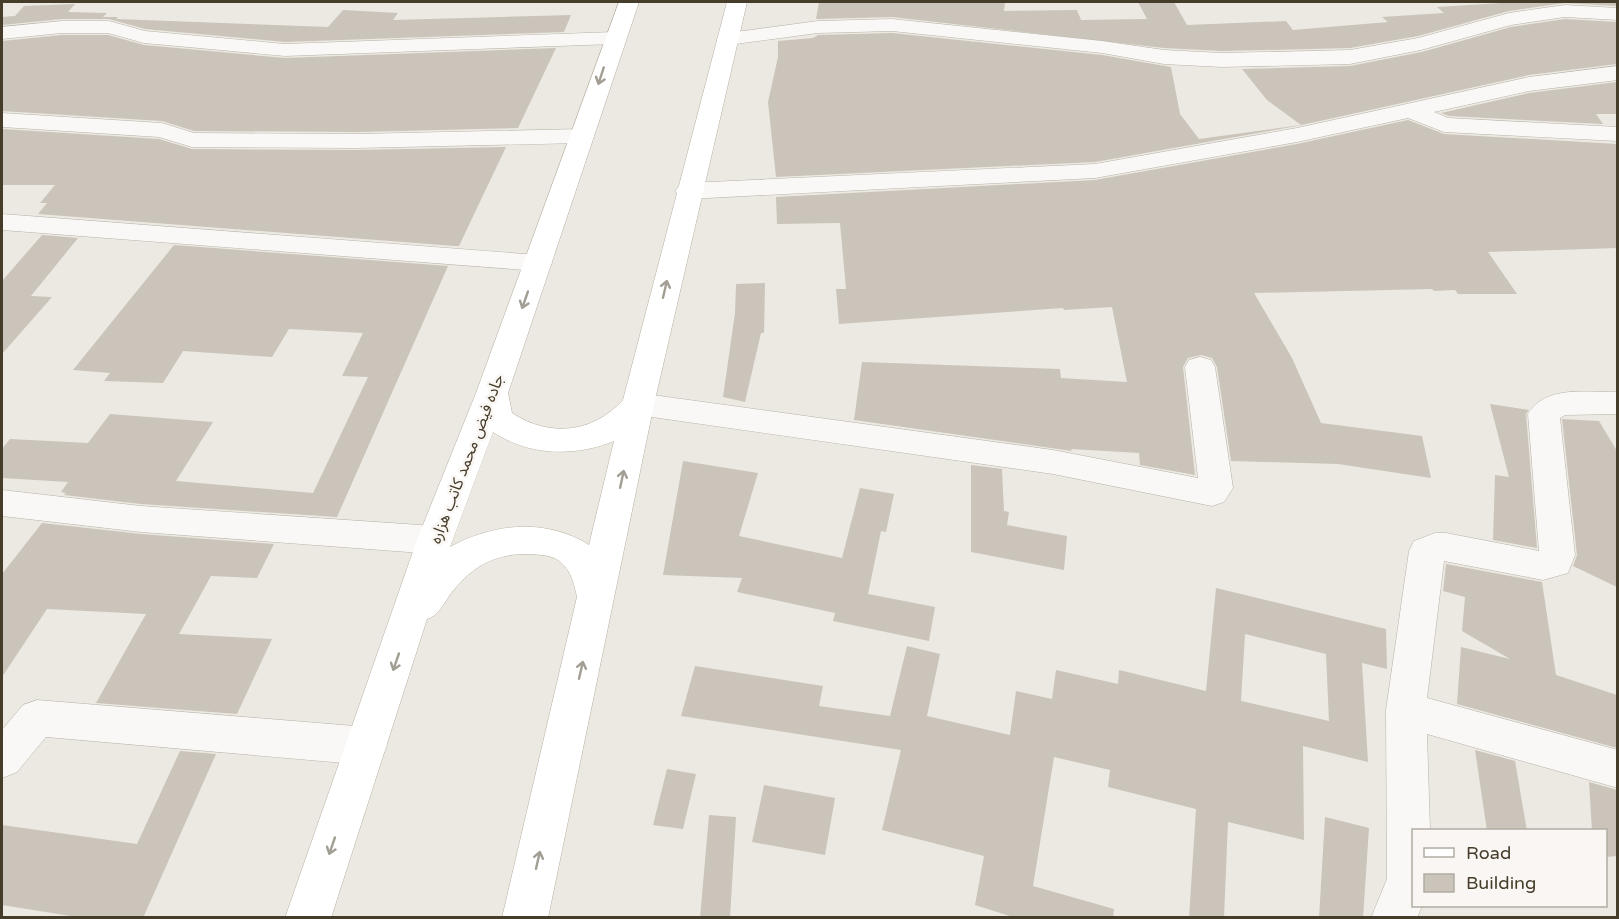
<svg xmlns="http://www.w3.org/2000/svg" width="1619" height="919" font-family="'Varela Round','Noto Sans Arabic',sans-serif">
	<rect width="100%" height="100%" fill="#ece9e3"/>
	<g fill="#cac4ba" fill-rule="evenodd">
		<polygon points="819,2 1005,2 1004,11 1077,10 1081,20 1147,19 1138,2 1174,2 1187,25 1286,21 1293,30 1388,22 1382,17 1444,13 1437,7 1517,2 1617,2 1617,6 1565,3 1509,11 1418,36 1350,48 1222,51 1164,48 892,17 816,19"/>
		<polygon points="75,4 68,12 107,13 103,17 118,17 116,19 328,27 343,10 398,13 393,20 571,15 564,32 285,42 145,29 109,19 62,19 2,25 2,17 15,16 24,6"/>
		<polygon points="1565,19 1617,22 1617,64 1529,75 1297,126 1095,162 776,177 768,102 778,57 778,41 813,38 818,35 892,33 1102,55 1171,67 1180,114 1199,139 1301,125 1267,100 1242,69 1350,66 1422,52 1511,27"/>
		<polygon points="62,35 108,35 144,45 285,58 556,48 518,128 357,132 194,131 162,121 2,111 2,41"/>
		<polygon points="1617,82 1617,114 1596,114 1603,124 1449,116 1441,113 1529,93"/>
		<polygon points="1408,120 1444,134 1617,144 1617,248 1488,252 1517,294 1458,294 1455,290 1434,291 1432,289 1254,293 1292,358 1321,423 1422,436 1431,478 1338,464 1231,461 1217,367 1212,358 1201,355 1188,358 1183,367 1195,475 1140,465 1139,453 1071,449 1072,451 854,420 862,362 1060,369 1061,378 1127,382 1112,307 1064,310 1063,308 839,324 836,289 846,289 840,223 777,224 776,197 1095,180 1297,144"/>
		<polygon points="2,129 159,139 192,149 357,150 506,147 459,246 455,246 38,214 47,203 40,203 55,185 2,185"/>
		<polygon points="42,235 78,238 31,296 52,297 2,354 2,281"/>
		<polygon points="174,245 448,266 337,517 141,504 64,495 66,493 61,492 68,482 2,478 2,449 10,439 88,443 110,414 213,422 176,481 313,493 368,377 342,376 363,333 289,329 272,357 183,351 163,383 104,381 110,373 73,370"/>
		<polygon points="765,283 764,333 761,333 745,402 723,397 735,313 736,284"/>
		<polygon points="1490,404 1529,410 1526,414 1537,548 1493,540 1495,475 1509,477"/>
		<polygon points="1562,419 1599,421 1617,451 1617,587 1573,566 1577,555"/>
		<polygon points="683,461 758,473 739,536 842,558 860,488 894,494 886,532 881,531 868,594 935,607 929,641 833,621 835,613 737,592 742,578 663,575"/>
		<polygon points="971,465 1002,469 1004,511 1009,512 1007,525 1067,536 1064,570 971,552"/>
		<polygon points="42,523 141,534 274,544 257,578 211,576 179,634 272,639 237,714 96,703 146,614 47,609 2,677 2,574"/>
		<polygon points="1446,564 1542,582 1556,675 1617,695 1617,748 1457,704 1461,647 1510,659 1462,631 1465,597 1443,591"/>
		<path d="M 1216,588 L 1386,629 L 1387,669 L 1362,663 L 1368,762 L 1303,746 L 1304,840 L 1228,822 L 1224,918 L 1189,918 L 1196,809 L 1108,787 L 1110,770 L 1054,757 L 1033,886 L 1114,909 L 1113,918 L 1016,918 L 975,905 L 984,856 L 882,830 L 901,750 L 681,716 L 695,666 L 823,686 L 819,706 L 890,716 L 907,646 L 940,654 L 927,716 L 1010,735 L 1016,691 L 1052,699 L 1056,670 L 1118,684 L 1119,670 L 1206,691 ZM 1245,634 L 1326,654 L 1329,721 L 1241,701 Z"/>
		<polygon points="1475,750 1515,761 1527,831 1487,831"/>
		<polygon points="180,751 216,754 143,918 83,918 2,905 2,825 137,844"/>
		<polygon points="667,769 696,774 683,829 653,825"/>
		<polygon points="1589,782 1617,790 1617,856 1605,857 1605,831 1592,831"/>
		<polygon points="764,785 835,798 825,855 752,842"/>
		<polygon points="709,815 736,817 730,918 700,918"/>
		<polygon points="1325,817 1369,828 1363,918 1319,918"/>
	</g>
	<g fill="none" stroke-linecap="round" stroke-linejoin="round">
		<defs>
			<g id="minor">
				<polygon points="1565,5 1618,8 1618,20 1565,17 1511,25 1421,50 1350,64 1222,67 1164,64 1102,53 892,31 818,33 728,45 720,44 717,39 720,34 728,33 818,21 892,19 1102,41 1164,50 1222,53 1350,50 1418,38 1509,13"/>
				<polygon points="62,21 109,21 145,31 285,44 614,32 622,33 625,38 622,43 614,44 285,56 144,43 108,33 62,33 2,39 2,27"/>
				<polygon points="1618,66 1618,80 1529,91 1434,112 1448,118 1618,127 1618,141 1444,132 1408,118 1297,142 1095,178 688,199 679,196 675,191 679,186 688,183 1095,164 1297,128 1529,77"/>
				<polygon points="2,113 162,123 194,133 357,134 581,129 589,131 593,136 589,141 581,143 357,148 192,147 159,137 2,127"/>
				<polygon points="2,214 538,255 548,257 552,263 548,269 538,271 2,230"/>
				<polygon points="1200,357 1211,360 1215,367 1233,488 1224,502 1212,506 1053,474 638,415 627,412 622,404 627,396 638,393 1053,450 1198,478 1185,367 1189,360"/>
				<path d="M 1618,392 L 1618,414 L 1565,415 L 1560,418 L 1575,555 L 1568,573 L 1543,580 L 1444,561 L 1427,698 L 1618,750 L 1618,788 L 1427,734 L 1430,830 L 1414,830 L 1414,906 L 1422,906 L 1417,918 L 1371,918 L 1387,879 L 1386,710 L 1409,551 L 1414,541 L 1435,533 L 1446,533 L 1539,551 L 1528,414 C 1546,384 1588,393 1618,392 Z"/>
				<polygon points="2,490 141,506 435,526 447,530 453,540 447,550 435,554 141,532 2,516"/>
				<polygon points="37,700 367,727 381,733 387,746 381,759 367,765 46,737 17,772 2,778 2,730 23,705"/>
			</g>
			<path id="primary" d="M 619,2 L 639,2 L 508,393 L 512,413 C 550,438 593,433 623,400 L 727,2 L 747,2 L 654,404 L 548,918 L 502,918 L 577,597 C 573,576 566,557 542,555 C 501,550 473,563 449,596 C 443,605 438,616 427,619 L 331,918 L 285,918 L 417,540 L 476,393 ZM 493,432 C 529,456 575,457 614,441 L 589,545 C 546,518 494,523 450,547 Z"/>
		</defs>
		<use href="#minor" stroke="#b7b2a7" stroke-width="1"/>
		<use href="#primary" stroke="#b8b0a1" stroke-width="1"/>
		<use href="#minor" fill="#f9f8f6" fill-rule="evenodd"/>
		<use href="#primary" fill="#fff" fill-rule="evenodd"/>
	</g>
	<defs><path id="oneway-shaft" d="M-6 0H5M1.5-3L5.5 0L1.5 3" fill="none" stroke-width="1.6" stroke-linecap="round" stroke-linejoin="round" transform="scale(1.5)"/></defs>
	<g stroke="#a29e94">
		<use href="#oneway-shaft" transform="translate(601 76) rotate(108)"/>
		<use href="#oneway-shaft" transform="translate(665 289) rotate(-77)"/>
		<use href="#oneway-shaft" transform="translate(525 300) rotate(109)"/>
		<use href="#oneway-shaft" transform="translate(622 479) rotate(-78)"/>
		<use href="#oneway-shaft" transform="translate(396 662) rotate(109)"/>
		<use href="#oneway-shaft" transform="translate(581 670) rotate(-77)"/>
		<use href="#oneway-shaft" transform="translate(332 846) rotate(109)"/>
		<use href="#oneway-shaft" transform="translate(538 860) rotate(-77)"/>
	</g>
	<g text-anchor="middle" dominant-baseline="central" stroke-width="5" stroke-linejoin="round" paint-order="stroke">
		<g font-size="16" fill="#453c29" stroke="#f9f6f3">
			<text transform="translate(467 459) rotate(-69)">جاده فیض محمد کاتب هزاره</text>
		</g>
	</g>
	<rect width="1619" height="919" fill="none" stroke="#453c29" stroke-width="6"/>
	<rect x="1412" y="829" width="195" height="78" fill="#f9f6f3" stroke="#b1aca2" stroke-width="1.5"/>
	<rect x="1424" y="848" width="30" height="9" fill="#ffffff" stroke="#b1aca2" stroke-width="1.5"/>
	<text x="1466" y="859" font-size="18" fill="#453c29">Road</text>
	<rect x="1424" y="874" width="30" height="18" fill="#cac4ba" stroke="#b1aca2" stroke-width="1.5"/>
	<text x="1466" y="889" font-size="18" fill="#453c29">Building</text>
</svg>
